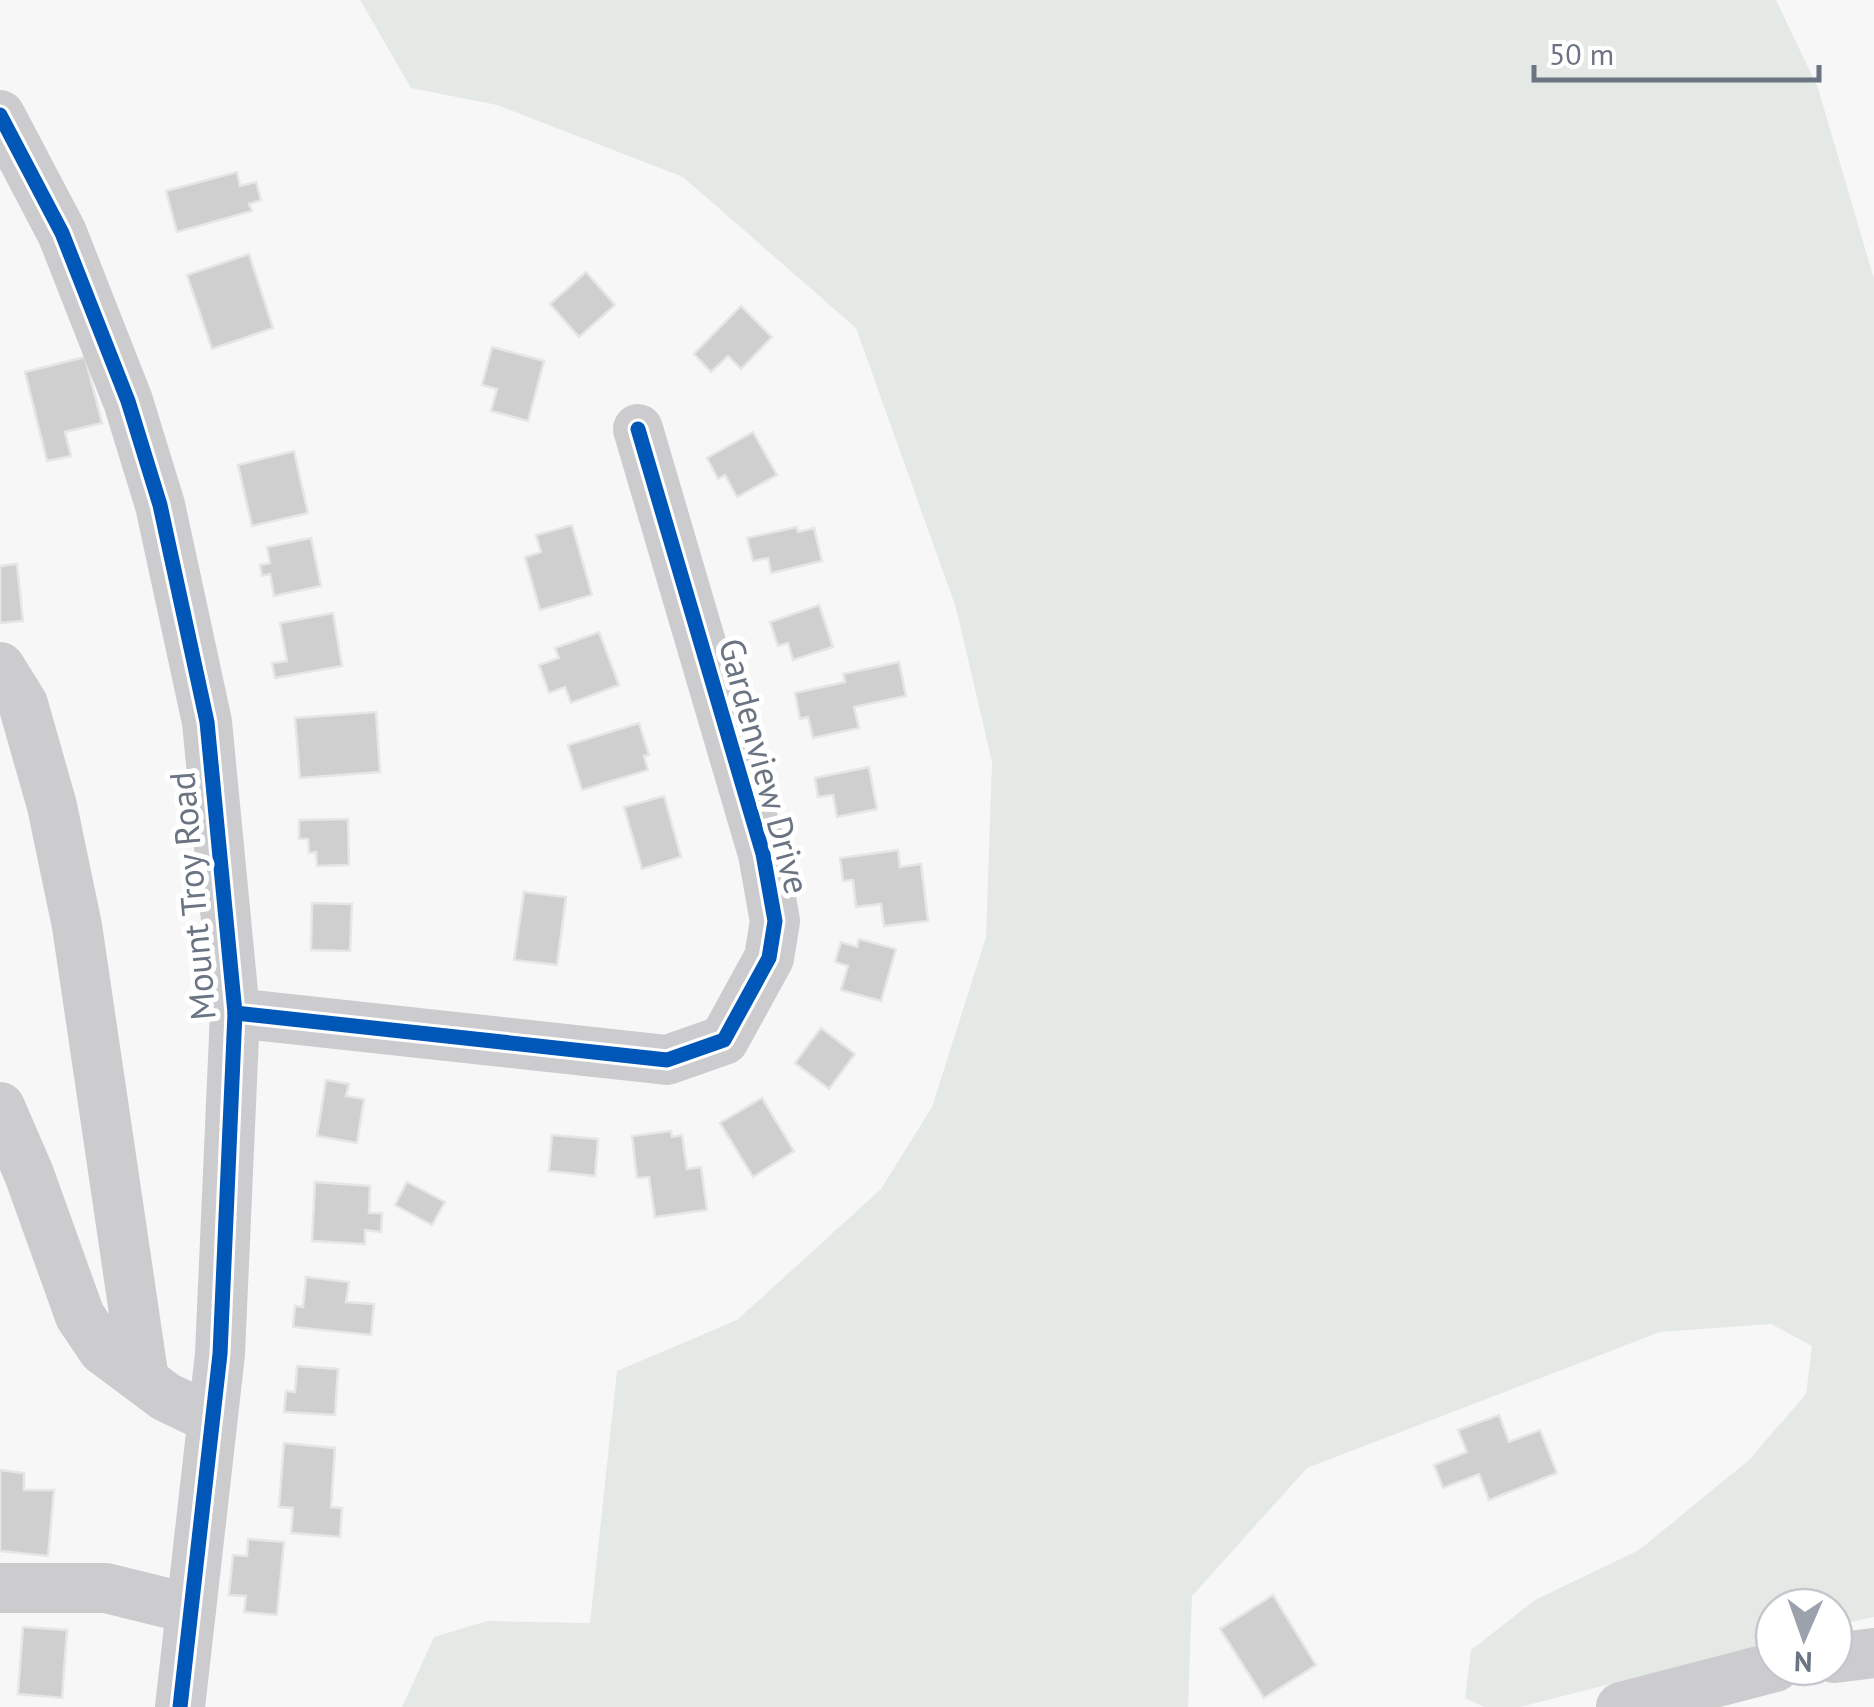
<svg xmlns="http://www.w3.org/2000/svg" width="1874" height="1707" font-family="'PT Sans',sans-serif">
	<rect width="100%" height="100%" fill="#f7f7f7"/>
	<polygon fill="#e5e9e5" points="360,0 1776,0 1818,88 1874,279 1874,1617 1834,1626 1834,1607 1774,1607 1774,1642 1520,1707 1484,1707 1465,1698 1471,1650 1535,1600 1639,1550 1749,1460 1806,1394 1812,1346 1771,1324 1660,1332 1307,1468 1192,1596 1188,1707 402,1707 434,1637 487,1621 590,1623 617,1371 737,1320 881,1189 932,1107 986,937 992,762 956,608 856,328 683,177 497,105 411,88"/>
	<g fill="#cfcfd0" stroke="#e6e6e6" stroke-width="2.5">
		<polygon points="237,172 240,186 256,182 261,200 249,204 252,211 177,232 166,191"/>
		<polygon points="249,254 273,328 212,349 187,275"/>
		<polygon points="586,272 615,305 579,337 550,304"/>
		<polygon points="741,306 772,337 741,369 728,356 711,372 694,354"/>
		<polygon points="492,347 544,361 528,421 491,411 497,389 482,385"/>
		<polygon points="85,357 102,423 65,432 71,456 47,461 25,372"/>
		<polygon points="753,432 777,475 737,497 725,475 718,479 707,458"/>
		<polygon points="294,451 308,513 252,526 238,465"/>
		<polygon points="572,525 592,595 540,610 525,557 541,552 536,535"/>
		<polygon points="797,527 798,532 814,528 822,561 771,573 768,558 753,561 747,538"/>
		<polygon points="311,538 321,586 274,596 270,574 262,576 260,565 270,563 267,547"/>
		<polygon points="17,564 23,621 0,623 0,566"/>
		<polygon points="819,605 833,647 793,660 788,643 778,646 770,622"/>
		<polygon points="333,613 342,666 275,678 272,663 287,661 280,623"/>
		<polygon points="599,632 619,685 571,703 565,687 549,693 539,665 559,658 555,648"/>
		<polygon points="899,662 906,696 854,707 859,728 813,738 808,717 800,719 795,693 845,682 843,674"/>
		<polygon points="376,712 380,772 300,778 295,718"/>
		<polygon points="639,723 649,755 644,756 648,770 582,790 568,745"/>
		<polygon points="869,767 877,809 837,817 833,795 818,797 815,778"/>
		<polygon points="664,796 681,857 642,869 624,807"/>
		<polygon points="348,819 349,865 317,866 316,852 309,853 308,839 299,839 299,820"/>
		<polygon points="898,850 900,867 921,864 928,921 884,926 881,904 856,907 853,880 843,881 840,858"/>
		<polygon points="524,892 566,897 557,965 514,960"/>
		<polygon points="312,903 352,904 350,951 311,950"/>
		<polygon points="859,939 896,949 881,1001 841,990 848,966 835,962 841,942 857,947"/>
		<polygon points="821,1028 855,1054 829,1089 795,1063"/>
		<polygon points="326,1080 349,1084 346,1096 364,1099 357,1143 317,1136"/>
		<polygon points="762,1098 794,1151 753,1177 720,1123"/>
		<polygon points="671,1131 672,1137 682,1135 687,1169 701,1167 707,1210 655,1217 649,1177 637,1178 632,1136"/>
		<polygon points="552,1135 598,1139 595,1176 549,1171"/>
		<polygon points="315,1182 370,1186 369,1213 382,1213 381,1232 365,1230 365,1244 312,1241"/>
		<polygon points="407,1182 445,1202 432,1225 395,1205"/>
		<polygon points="306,1277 349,1282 346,1302 374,1304 371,1335 293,1327 295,1306 303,1307"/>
		<polygon points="297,1366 338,1369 335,1415 284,1412 286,1391 295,1392"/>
		<polygon points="1499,1415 1509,1442 1540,1430 1557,1473 1489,1500 1479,1474 1443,1488 1434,1465 1467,1452 1458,1430"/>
		<polygon points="284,1443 335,1448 331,1507 342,1508 340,1537 291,1533 293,1508 279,1507"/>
		<polygon points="0,1470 24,1473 24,1490 54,1490 48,1556 0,1551"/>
		<polygon points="248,1539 284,1542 277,1615 244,1612 246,1596 229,1595 233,1555 247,1556"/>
		<polygon points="1273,1595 1316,1665 1264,1698 1220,1629"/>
		<polygon points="23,1627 67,1630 62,1698 18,1694"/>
	</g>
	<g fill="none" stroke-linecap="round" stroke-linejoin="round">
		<g stroke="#ccccce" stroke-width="50">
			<polyline points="0,115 62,233 128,401 160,505 207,722 235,1013 220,1354 180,1707"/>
			<polyline points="0,667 23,704 52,806 77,926 144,1380"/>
			<polyline points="235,1013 667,1060 724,1040 769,958 775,921 763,854 638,429"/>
			<polyline points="0,1107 29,1174 80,1316 103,1350 166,1397 212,1419"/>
			<polyline points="0,1588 106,1588 191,1609"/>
			<polyline points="1834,1658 1874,1653"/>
			<polyline points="1621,1707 1775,1667"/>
		</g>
		<defs>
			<g id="cycleway">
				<polyline points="0,115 62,233 128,401 160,505 207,722 235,1013 220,1354 180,1707"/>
				<polyline points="235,1013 667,1060 724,1040 769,958 775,921 763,854 638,429"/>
			</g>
		</defs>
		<use href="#cycleway" stroke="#fff" stroke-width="21"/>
		<use href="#cycleway" stroke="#0057b8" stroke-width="15"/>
	</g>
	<g text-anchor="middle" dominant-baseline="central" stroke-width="10" stroke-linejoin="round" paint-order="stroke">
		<g font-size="35" fill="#6b7483" stroke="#fff">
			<text transform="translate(765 766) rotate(75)">Gardenview Drive</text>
			<text transform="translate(192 896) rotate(-95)">Mount Troy Road</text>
		</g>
	</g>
	<g transform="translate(1804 1637) rotate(182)"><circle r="48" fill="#ffffff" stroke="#c4c7cd" stroke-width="2.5"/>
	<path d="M0-8L18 38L0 25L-18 38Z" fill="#9ca2ac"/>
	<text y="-15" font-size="28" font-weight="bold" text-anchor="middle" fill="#6b7483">N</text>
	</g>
	<path d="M1534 65v15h285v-15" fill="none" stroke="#6b7483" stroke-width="5"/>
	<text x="1549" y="65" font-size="30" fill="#6b7483" stroke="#ffffff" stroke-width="8" paint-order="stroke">50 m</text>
</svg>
